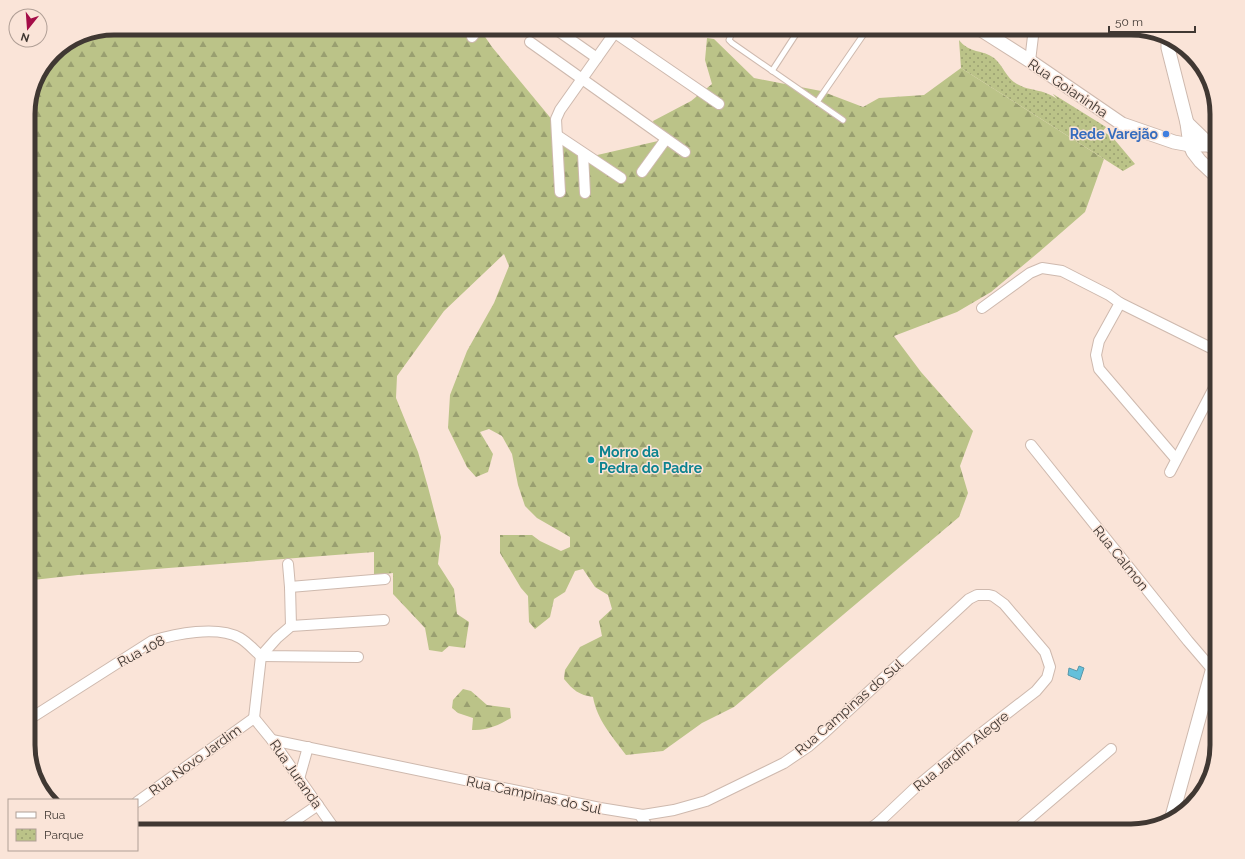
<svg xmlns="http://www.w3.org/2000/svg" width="1245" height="859" font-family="Raleway,sans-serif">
	<defs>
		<pattern id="forest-firs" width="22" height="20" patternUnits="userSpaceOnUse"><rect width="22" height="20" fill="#bbc388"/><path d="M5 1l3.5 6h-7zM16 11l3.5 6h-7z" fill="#999f70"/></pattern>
		<pattern id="park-dots" width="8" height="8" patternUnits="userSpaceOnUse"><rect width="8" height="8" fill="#bbc388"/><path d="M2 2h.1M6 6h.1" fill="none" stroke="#999f70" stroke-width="1.8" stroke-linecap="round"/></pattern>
	</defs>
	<rect width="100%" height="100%" fill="#fae4d8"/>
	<g fill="url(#forest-firs)">
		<path d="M 114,28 L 479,28 L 492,47 L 558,127 L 580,159 L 658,141 L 653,121 L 691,101 L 712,84 L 705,60 L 707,38 L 714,39 L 754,78 L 821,91 L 863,107 L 879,98 L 924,95 L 961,68 L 1104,159 L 1085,212 L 1039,252 L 991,292 L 957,312 L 894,336 L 921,372 L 973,431 L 960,466 L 968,493 L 959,517 L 734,707 L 702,723 L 663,751 L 626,755 C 612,736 597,720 593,697 C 579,695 573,690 564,679 L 565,670 L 580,647 L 602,636 L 599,621 L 612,609 L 608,595 L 595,587 L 583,569 L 575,571 L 565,592 L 554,599 L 550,617 L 535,629 L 529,622 L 528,596 L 521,588 L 500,553 L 500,535 L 532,535 L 540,541 L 561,551 L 570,547 L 570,537 L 537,518 L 525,506 L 518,485 L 512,454 L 502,436 L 489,429 L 480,432 L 493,454 L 488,472 L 476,477 L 467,467 L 448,428 L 450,395 L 467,351 L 494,303 L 509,266 L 504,254 L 444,311 L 397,376 L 396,398 L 418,452 L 428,487 L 441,537 L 438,564 L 454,589 L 457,614 L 469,622 L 465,648 L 449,646 L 442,652 L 429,650 L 425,628 L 393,594 L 393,573 L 374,575 L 374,552 L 78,575 L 33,580 L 28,580 L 28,109 L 35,81 L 53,53 L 81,34 Z"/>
		<path d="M 463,689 L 471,691 L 487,705 L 510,708 L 511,718 C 499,725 487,731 472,730 L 473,718 L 458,713 L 452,708 L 453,700 Z"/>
	</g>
	<path fill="url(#park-dots)" d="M 959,40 C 970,54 982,49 994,58 C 1003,65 1006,78 1017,84 C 1031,92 1042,88 1057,99 L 1053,94 L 1106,127 L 1103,131 L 1114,139 L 1135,164 L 1123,171 L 961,68 Z"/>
	<polygon fill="#64c0db" stroke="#5997a9" points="1079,666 1084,668 1080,680 1068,675 1069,668 1077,671"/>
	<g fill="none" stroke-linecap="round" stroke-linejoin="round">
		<defs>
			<g id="service">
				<polyline points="734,28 729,40 732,43 843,120"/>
				<polyline points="772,71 800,28"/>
				<polyline points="817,102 868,28"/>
			</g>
			<g id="minor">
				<polyline points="554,28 597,58"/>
				<polyline points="608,28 719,104"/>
				<polyline points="472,37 479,28"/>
				<polyline points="530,42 685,152"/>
				<polyline points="1030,61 1034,28"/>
				<polyline points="558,136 621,178"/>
				<polyline points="583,154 585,193"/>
				<polyline points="642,172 666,139"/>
				<polyline points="560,192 556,119 560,110 618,28"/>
				<polyline points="982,308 1030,273 1042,268 1062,271 1109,295 1120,303"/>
				<polyline points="1031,445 1188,641 1212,669"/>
				<polyline points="1176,459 1099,369 1096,355 1099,341 1120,303 1217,351"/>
				<polyline points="1170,472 1217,382"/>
				<polyline points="288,564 290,587 291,626"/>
				<polyline points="290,587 385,579"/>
				<polyline points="254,718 261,656 277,638 291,626 384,620"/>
				<polyline points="254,718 272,740 336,831"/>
				<path d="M 28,720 L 152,641 C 175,634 217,625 240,638 C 247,642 254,650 261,656 L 358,657"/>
				<polyline points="272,740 600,808 643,815 674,810 706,801 784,763 809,746 823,734 969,599 977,595 989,595 993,596 1004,604 1045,652 1050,667 1047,678 1036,691 974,739 916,787 879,822 867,831"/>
				<polyline points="299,779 308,747"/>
				<polyline points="137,802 254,718"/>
				<polyline points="640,815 650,831"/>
				<polyline points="879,822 885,831"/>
				<polyline points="280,831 318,805"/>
				<polyline points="1015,831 1111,749"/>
			</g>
			<g id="tertiary">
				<polyline points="978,28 1030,61 1122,124 1174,142 1190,145 1210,145"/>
				<polyline points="1168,39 1168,48 1187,123 1190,145 1193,152 1200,161 1217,177"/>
				<polyline points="1187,123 1217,152"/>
				<polyline points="1171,820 1217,653"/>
			</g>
		</defs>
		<use href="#service" stroke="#ceb9ae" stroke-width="7"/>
		<use href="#minor" stroke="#ceb9ae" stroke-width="12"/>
		<use href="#tertiary" stroke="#ceb9ae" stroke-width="15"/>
		<use href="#service" stroke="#fff" stroke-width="5"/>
		<use href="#minor" stroke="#fff" stroke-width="10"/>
		<use href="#tertiary" stroke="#fff" stroke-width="13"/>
	</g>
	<circle fill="#3f7fe0" stroke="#fae4d8" stroke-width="1.5" cx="1166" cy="134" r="4"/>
	<circle fill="#0f9aa8" stroke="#fae4d8" stroke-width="1.5" cx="591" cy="460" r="4"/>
	<g text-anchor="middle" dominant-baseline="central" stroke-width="3" stroke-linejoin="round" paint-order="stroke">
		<g font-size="14" fill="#403833" stroke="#fae4d8">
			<text transform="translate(1068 88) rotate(34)">Rua Goianinha</text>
			<text transform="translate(1121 558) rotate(51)">Rua Calmon</text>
			<text transform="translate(141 651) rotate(-28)">Rua 108</text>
			<text transform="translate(849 707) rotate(-41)">Rua Campinas do Sul</text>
			<text transform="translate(961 751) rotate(-39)">Rua Jardim Alegre</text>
			<text transform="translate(195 760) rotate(-36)">Rua Novo Jardim</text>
			<text transform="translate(296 774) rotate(55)">Rua Juranda</text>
			<text transform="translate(534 795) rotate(12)">Rua Campinas do Sul</text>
		</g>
		<g font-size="14" font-weight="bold" fill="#366cbe" stroke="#fae4d8" text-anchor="end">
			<text x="1158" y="134">Rede Varejão</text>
		</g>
		<g font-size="14" font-weight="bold" fill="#0d838f" stroke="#fae4d8" text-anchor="start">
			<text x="599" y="452">Morro da<tspan x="599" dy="16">Pedra do Padre</tspan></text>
		</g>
	</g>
	<path d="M0 0H1245V859H0ZM114 35H1131A79 79 0 0 1 1210 114V745A79 79 0 0 1 1131 824H114A79 79 0 0 1 35 745V114A79 79 0 0 1 114 35Z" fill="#fae4d8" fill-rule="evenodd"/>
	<path fill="none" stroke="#403833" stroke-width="5" d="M114 35H1131A79 79 0 0 1 1210 114V745A79 79 0 0 1 1131 824H114A79 79 0 0 1 35 745V114A79 79 0 0 1 114 35Z"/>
	<rect x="8" y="799" width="130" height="52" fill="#fae4d8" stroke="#b09f96"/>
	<rect x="16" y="812" width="20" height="6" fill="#ffffff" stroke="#b09f96"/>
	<text x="44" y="819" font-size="12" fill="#403833">Rua</text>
	<rect x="16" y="829" width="20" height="12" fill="url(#park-dots)" stroke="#b09f96"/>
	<text x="44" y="839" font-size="12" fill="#403833">Parque</text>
	<g transform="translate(28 28) rotate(197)"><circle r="19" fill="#fae4d8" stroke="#b09f96"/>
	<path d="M0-3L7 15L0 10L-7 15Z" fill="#a40d48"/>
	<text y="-6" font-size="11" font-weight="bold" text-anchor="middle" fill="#403833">N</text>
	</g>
	<path d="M1109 26v6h86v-6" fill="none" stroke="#403833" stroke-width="2"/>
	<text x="1115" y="26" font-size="12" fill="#403833" stroke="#fae4d8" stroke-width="3" paint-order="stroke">50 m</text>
</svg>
